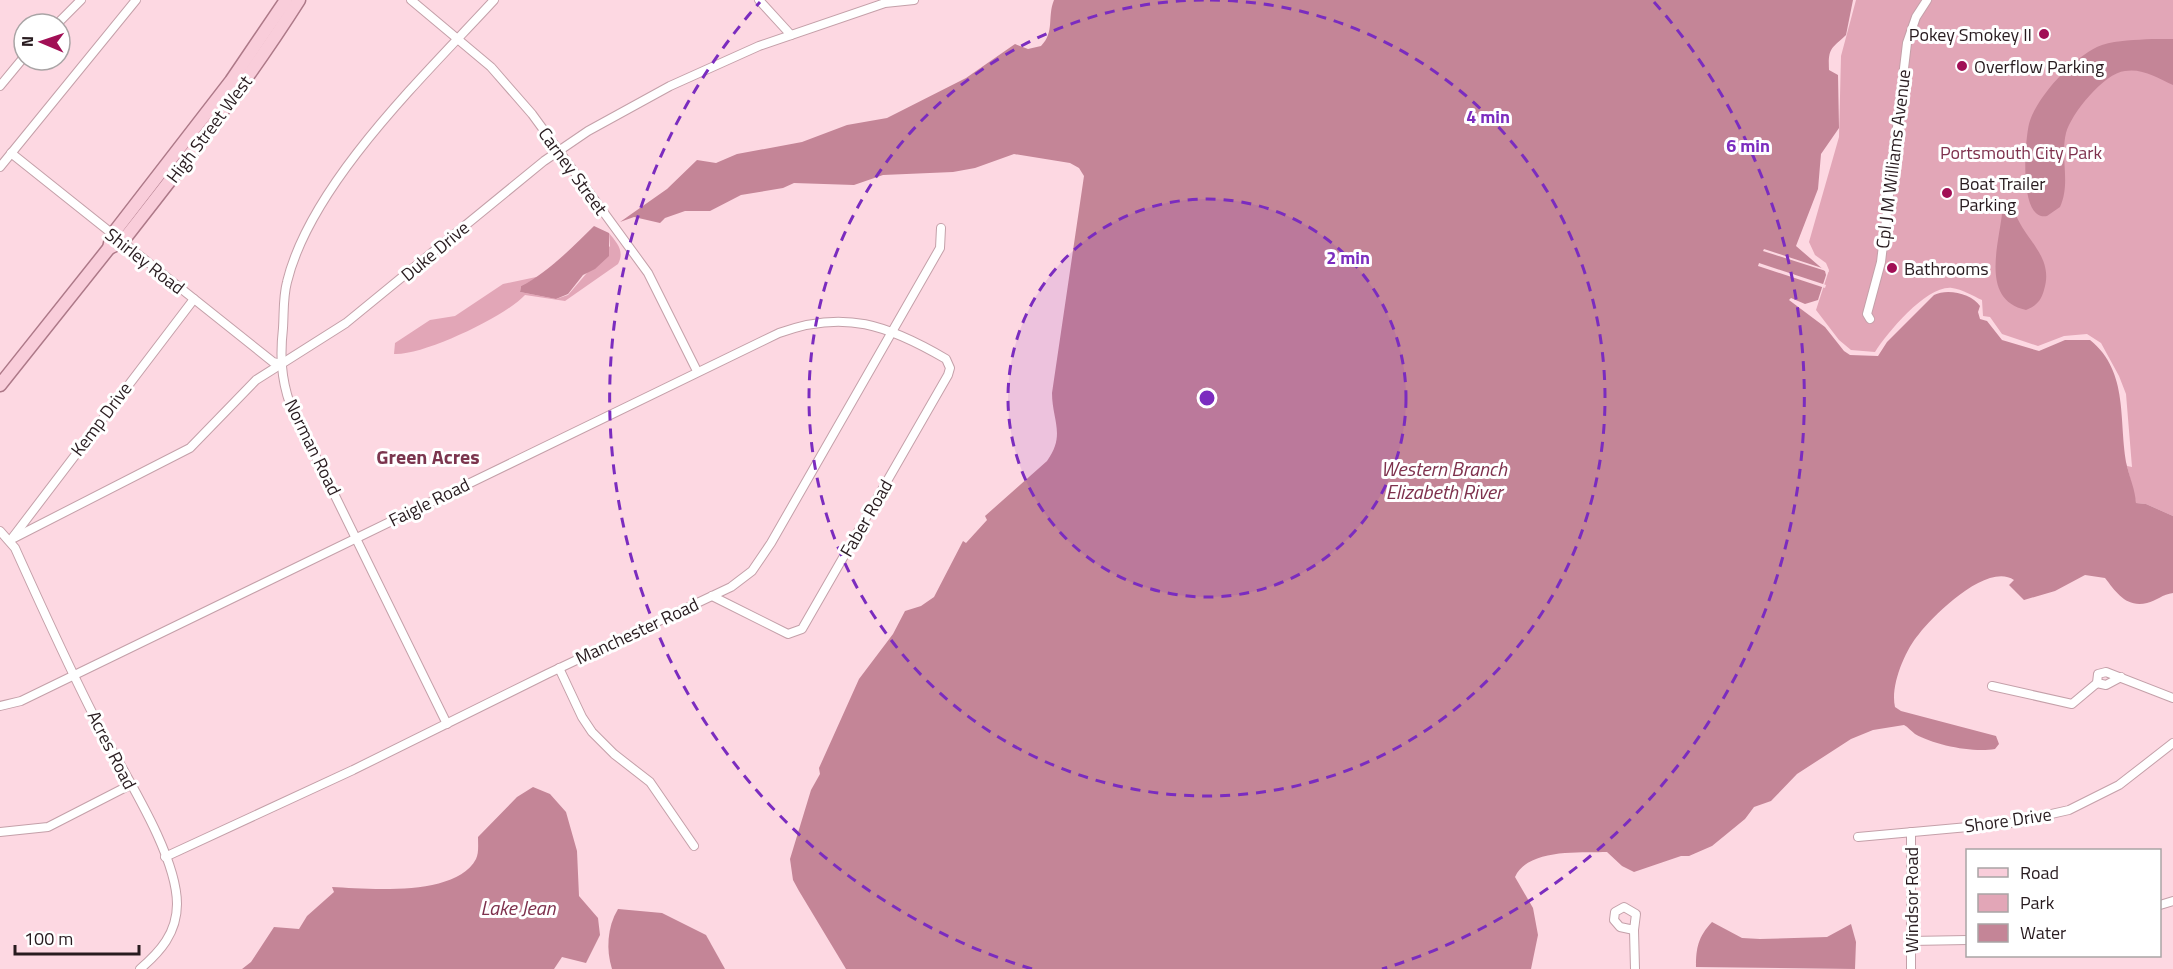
<svg xmlns="http://www.w3.org/2000/svg" width="2173" height="969" font-family="'Titillium Web',sans-serif">
	<rect width="100%" height="100%" fill="#fdd8e2"/>
	<g fill="#e2a6b7">
		<path d="M 1856,0 L 2173,0 L 2173,516 L 2146,504 L 2136,503 L 2127,466 L 2132,467 L 2126,394 L 2119,376 L 2101,343 L 2087,334 L 2064,336 L 2038,346 L 2002,334 L 1990,317 L 1983,316 L 1982,300 C 1973,296 1962,289 1952,288 C 1927,285 1888,332 1875,352 L 1851,350 L 1839,340 L 1816,310 L 1829,270 L 1826,263 L 1815,255 L 1809,242 L 1839,137 L 1841,56 Z"/>
		<path d="M 609,233 C 617,243 625,251 618,264 L 565,301 L 525,295 C 506,316 423,356 394,354 L 395,343 L 430,320 L 455,316 L 503,284 L 541,276 L 521,286 L 520,292 L 556,299 L 568,295 L 610,246 Z"/>
	</g>
	<g fill="#c48597">
		<path d="M 1054,0 L 1853,0 L 1846,35 C 1831,49 1828,48 1829,70 L 1838,75 L 1839,128 L 1821,154 L 1818,189 L 1796,246 L 1825,271 L 1826,275 L 1818,300 L 1805,304 L 1791,298 L 1789,300 L 1825,327 L 1844,351 L 1850,355 L 1878,356 L 1887,342 L 1934,295 C 1948,288 1972,294 1980,306 L 1978,312 L 1980,319 L 1987,321 L 2002,340 L 2039,351 L 2065,340 L 2090,340 C 2130,372 2118,423 2127,466 C 2130,479 2135,489 2136,503 L 2146,504 L 2173,516 L 2173,593 C 2163,594 2156,601 2147,603 C 2126,608 2116,592 2105,578 L 2085,575 L 2055,591 L 2024,600 L 2009,585 L 2014,580 C 1987,562 1934,615 1919,634 C 1905,650 1890,686 1895,707 L 1901,711 L 1996,736 L 1999,744 L 1995,749 C 1973,753 1934,745 1915,734 C 1911,731 1908,727 1904,725 L 1873,730 L 1851,739 L 1797,774 L 1771,801 L 1754,807 L 1745,819 L 1712,846 L 1689,856 L 1681,856 L 1634,872 L 1622,866 L 1607,852 C 1581,853 1528,848 1515,877 L 1533,908 L 1538,935 L 1531,969 L 846,969 L 799,891 L 793,880 L 790,859 L 811,790 L 820,774 L 819,768 L 859,679 L 893,634 L 905,611 L 921,606 L 934,597 L 963,541 L 966,543 L 987,520 L 985,516 L 1047,461 C 1066,435 1052,420 1052,393 L 1084,176 L 1079,168 L 1070,163 L 1014,154 L 975,168 L 953,172 L 883,175 L 854,185 L 794,183 L 783,188 L 741,195 L 710,211 L 685,211 L 665,218 L 660,223 L 634,217 L 620,222 L 667,189 L 697,160 L 716,163 L 737,154 L 802,142 L 847,125 L 887,118 L 966,78 L 1015,44 L 1028,49 L 1041,46 C 1055,32 1047,17 1054,0 Z"/>
		<path d="M 2152,39 L 2173,39 L 2173,85 C 2158,78 2142,68 2125,71 C 2104,73 2071,114 2066,133 C 2060,158 2071,183 2060,207 L 2047,216 C 2018,222 2025,141 2029,124 C 2036,97 2076,54 2102,45 C 2118,40 2136,40 2152,39 Z"/>
		<path d="M 2008,206 L 2014,209 C 2022,239 2055,255 2044,290 C 2041,301 2036,306 2026,310 C 1981,300 1998,248 2002,214 Z"/>
		<path d="M 594,226 L 609,233 L 609,256 L 595,269 L 583,275 L 568,294 L 556,299 L 520,292 L 521,286 C 546,274 574,246 594,226 Z"/>
		<path d="M 533,787 L 550,794 L 566,812 L 577,851 L 579,896 L 598,918 L 600,935 L 586,963 L 562,957 L 554,969 L 242,969 L 251,962 L 274,927 L 299,929 L 307,916 L 334,892 L 332,887 C 369,889 456,897 476,859 C 479,853 478,844 478,837 L 517,797 Z"/>
		<path d="M 618,909 L 662,913 L 706,935 L 725,969 L 612,969 C 606,950 607,927 618,909 Z"/>
		<path d="M 1712,922 L 1742,938 L 1760,939 L 1827,937 L 1851,924 L 1856,942 L 1855,969 L 1696,967 C 1696,948 1698,937 1712,922 Z"/>
	</g>
	<g fill="#fdd8e2">
		<polygon points="1764,249 1828,270 1829,272 1763,251"/>
		<polygon points="1759,263 1826,285 1825,288 1758,266"/>
	</g>
	<g fill="none" stroke-linecap="round" stroke-linejoin="round">
		<defs>
			<g id="street">
				<polyline points="411,0 491,67 532,114 648,273 697,371"/>
				<polyline points="759,0 791,35"/>
				<polyline points="57,24 81,0"/>
				<polyline points="0,86 24,57"/>
				<polyline points="11,153 273,362 281,364"/>
				<polyline points="0,167 136,0"/>
				<polyline points="1870,319 1867,314 1881,262 1907,43 1916,17 1927,0"/>
				<path d="M 0,531 L 15,548 C 42,608 69,668 99,726 C 123,772 177,854 177,904 C 177,933 160,952 140,969"/>
				<polyline points="13,537 194,299"/>
				<polyline points="10,540 190,448 256,380 346,323 544,161 588,131 670,86 759,46 885,3 914,0"/>
				<polyline points="559,668 582,717 592,732 614,754 650,782 694,846"/>
				<polyline points="2097,683 2106,685 2121,677"/>
				<polyline points="1992,686 2072,704 2097,683 2098,674 2106,672 2173,698"/>
				<path d="M 0,706 L 21,701 L 779,333 C 844,309 888,325 946,359 L 950,368 L 948,375 L 802,629 L 788,634 L 712,596"/>
				<path d="M 447,724 L 290,404 C 281,378 280,355 283,328 C 284,312 283,297 287,282 C 311,183 426,74 494,0"/>
				<polyline points="0,832 48,827 130,785"/>
				<polyline points="1858,837 2012,823 2069,810 2119,785 2173,743"/>
				<polyline points="165,857 353,770 547,674 731,587 752,571 771,543 940,248 941,228"/>
				<polyline points="2160,905 2173,901"/>
				<polygon points="1624,907 1636,914 1634,930 1620,927 1614,920 1615,912"/>
				<polyline points="1634,930 1635,969"/>
				<polyline points="1910,941 1968,940"/>
				<polyline points="1911,969 1911,832"/>
			</g>
			<g id="primary">
				<path d="M 109,248 L 122,242 C 184,163 245,85 299,0"/>
				<polyline points="0,385 109,248 112,235 231,81 286,0"/>
			</g>
		</defs>
		<use href="#street" stroke="#c4a0a9" stroke-width="10"/>
		<use href="#primary" stroke="#ad7988" stroke-width="15"/>
		<use href="#street" stroke="#fff" stroke-width="8"/>
		<use href="#primary" stroke="#f9cdda" stroke-width="12"/>
	</g>
	<circle cx="1207" cy="398" r="199" fill="#7b2cbf" fill-opacity=".12"/>
	<g fill="none" stroke="#7b2cbf" stroke-width="3" stroke-dasharray="10 8">
		<circle cx="1207" cy="398" r="199"/>
		<path d="M1210 0A398 398 0 1 1 1204 0"/>
		<path d="M1032 969A597 597 0 0 1 760 2M1654 2A597 597 0 0 1 1382 969"/>
	</g>
	<g fill="#a10f55" stroke="#fff" stroke-width="2">
		<circle cx="2044" cy="34" r="6"/>
		<circle cx="1962" cy="66" r="6"/>
		<circle cx="1947" cy="193" r="6"/>
		<circle cx="1892" cy="268" r="6"/>
	</g>
	<g text-anchor="middle" dominant-baseline="central" stroke-width="6" stroke-linejoin="round" paint-order="stroke">
		<g font-size="18" fill="#281b1f" stroke="#fff" text-anchor="start">
			<text x="2032" y="34" text-anchor="end">Pokey Smokey II</text>
			<text x="1974" y="66">Overflow Parking</text>
			<text x="1959" y="183">Boat Trailer<tspan x="1959" dy="21">Parking</tspan></text>
			<text x="1904" y="268">Bathrooms</text>
		</g>
		<g font-size="18" fill="#281b1f" stroke="#fff">
			<text transform="translate(209 129) rotate(-53)">High Street West</text>
			<text transform="translate(1893 159) rotate(-83)">Cpl J M Williams Avenue</text>
			<text transform="translate(573 171) rotate(54)">Carney Street</text>
			<text transform="translate(435 251) rotate(-40)">Duke Drive</text>
			<text transform="translate(145 261) rotate(38)">Shirley Road</text>
			<text transform="translate(101 419) rotate(-53)">Kemp Drive</text>
			<text transform="translate(313 447) rotate(64)">Norman Road</text>
			<text transform="translate(429 502) rotate(-26)">Faigle Road</text>
			<text transform="translate(866 518) rotate(-60)">Faber Road</text>
			<text transform="translate(637 631) rotate(-25)">Manchester Road</text>
			<text transform="translate(112 750) rotate(63)">Acres Road</text>
			<text transform="translate(2008 820) rotate(-8)">Shore Drive</text>
			<text transform="translate(1911 900) rotate(-90)">Windsor Road</text>
		</g>
		<g font-size="18" fill="#7f324e" stroke="#fff">
			<text x="2021" y="152">Portsmouth City Park</text>
		</g>
		<g font-size="20" font-weight="bold" fill="#7b354e" stroke="#fff">
			<text x="428" y="456">Green Acres</text>
		</g>
		<g font-size="20" font-style="italic" fill="#7e314d" stroke="#fff">
			<text x="1444" y="468">Western Branch<tspan x="1444" dy="23">Elizabeth River</tspan></text>
			<text x="518" y="907">Lake Jean</text>
		</g>
	</g>
	<circle cx="1207" cy="398" r="9" fill="#7b2cbf" stroke="#fff" stroke-width="3"/>
	<g font-size="18" text-anchor="middle" font-weight="bold" fill="#7b2cbf" stroke="#fff" stroke-width="6" stroke-linejoin="round" paint-order="stroke">
		<text x="1488" y="123">4 min</text>
		<text x="1748" y="152">6 min</text>
		<text x="1348" y="264">2 min</text>
	</g>
	<rect x="1966" y="849" width="195" height="108" fill="#ffffff" stroke="#a9a4a5" stroke-width="1.5"/>
	<rect x="1978" y="868" width="30" height="9" fill="#f9cdda" stroke="#a9a4a5" stroke-width="1.5"/>
	<text x="2020" y="879" font-size="18" fill="#281b1f">Road</text>
	<rect x="1978" y="894" width="30" height="18" fill="#e2a6b7" stroke="#a9a4a5" stroke-width="1.5"/>
	<text x="2020" y="909" font-size="18" fill="#281b1f">Park</text>
	<rect x="1978" y="924" width="30" height="18" fill="#c48597" stroke="#a9a4a5" stroke-width="1.5"/>
	<text x="2020" y="939" font-size="18" fill="#281b1f">Water</text>
	<g transform="translate(42 42) rotate(272)"><circle r="28" fill="#ffffff" stroke="#a9a4a5" stroke-width="1.5"/>
	<path d="M0-4.5L10 22L0 15L-10 22Z" fill="#a10f55"/>
	<text y="-9" font-size="16" font-weight="bold" text-anchor="middle" fill="#281b1f">N</text>
	</g>
	<path d="M15 945v9h124v-9" fill="none" stroke="#281b1f" stroke-width="3"/>
	<text x="24" y="945" font-size="18" fill="#281b1f" stroke="#ffffff" stroke-width="4.5" paint-order="stroke">100 m</text>
</svg>
